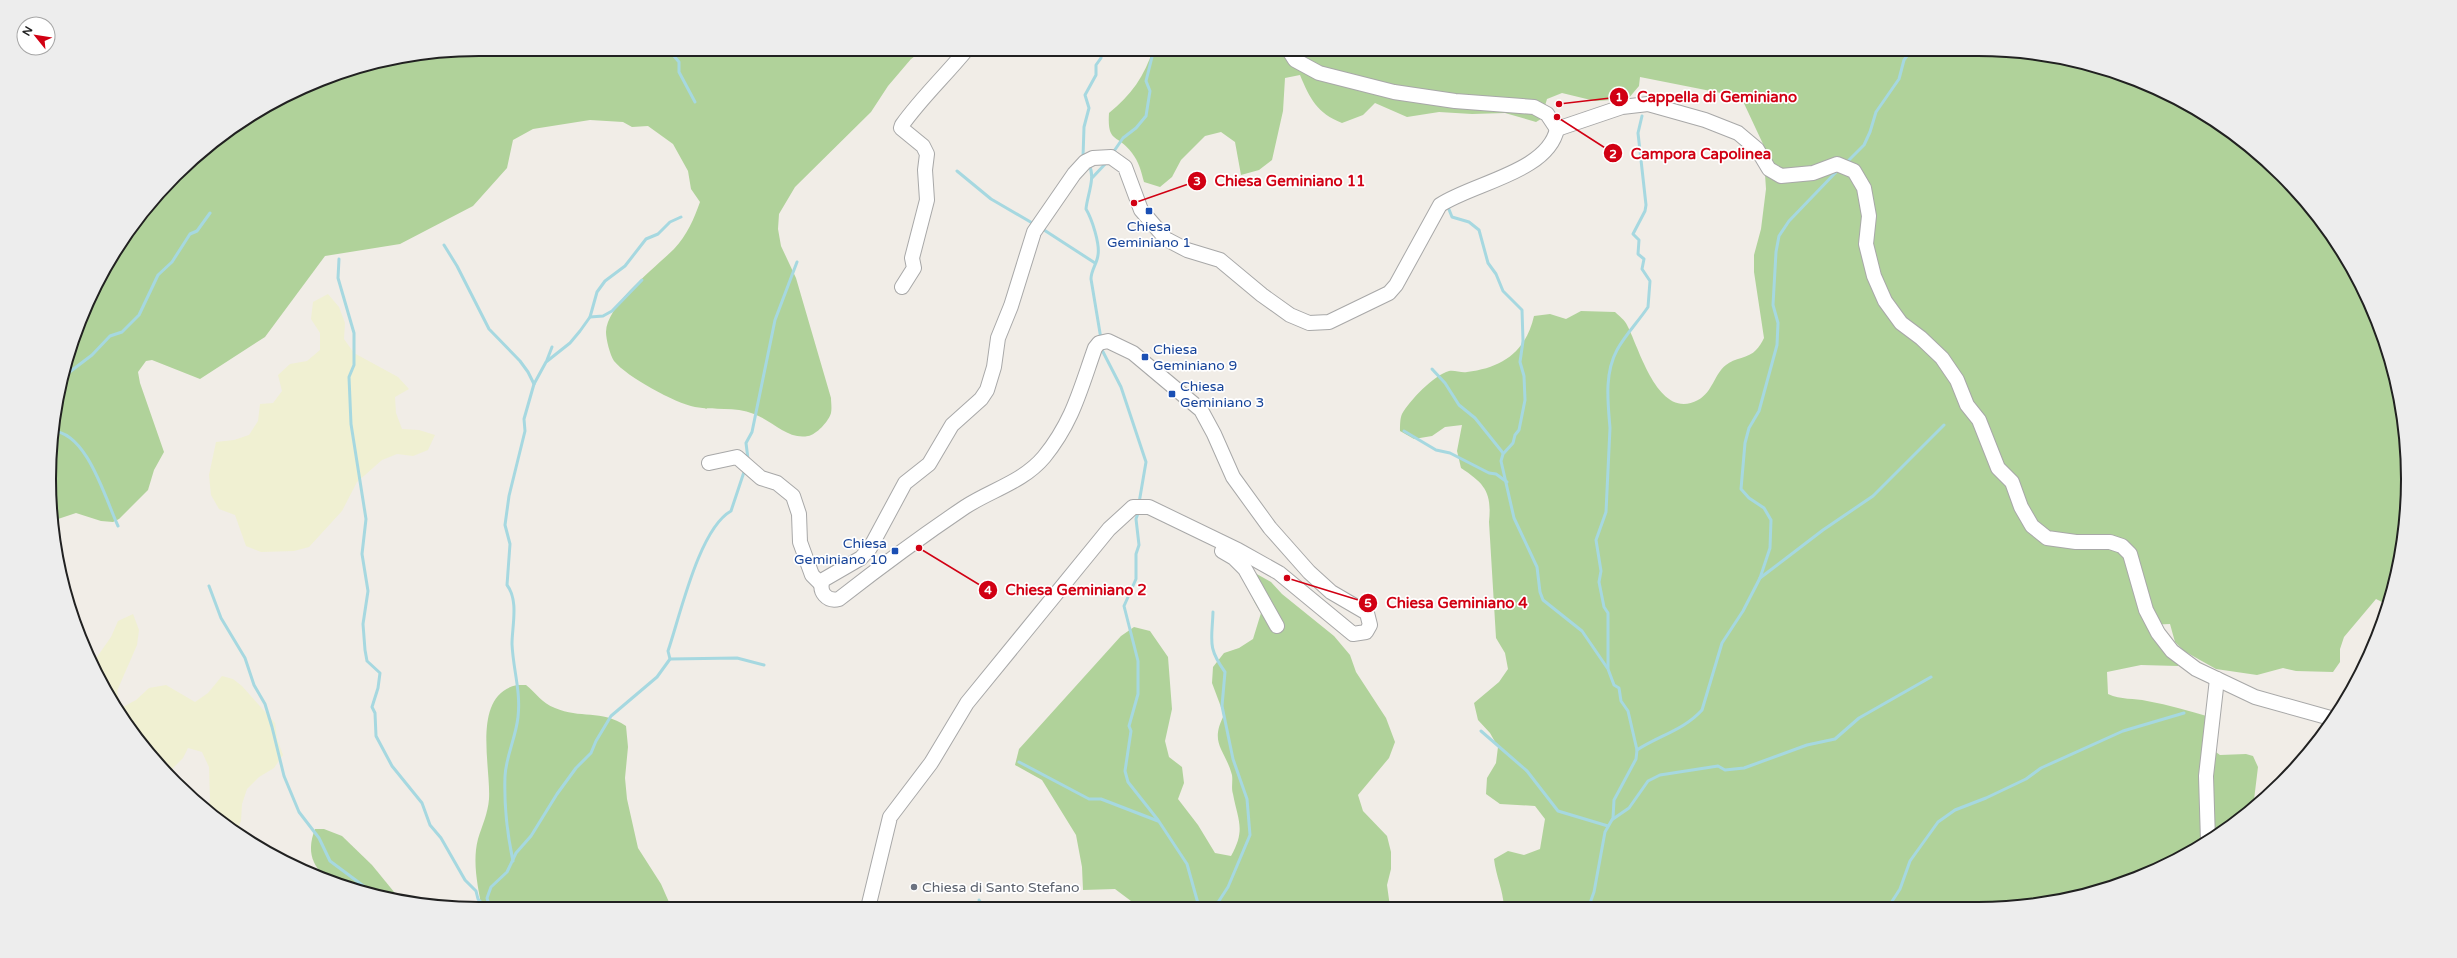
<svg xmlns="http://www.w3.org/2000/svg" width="2457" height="958" font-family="'Varela Round',sans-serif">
	<rect width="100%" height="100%" fill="#f1ede7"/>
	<g fill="#f0f0d2">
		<polygon points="328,294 339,307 345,323 344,339 354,353 398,377 409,389 395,397 396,413 402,429 419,430 435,435 428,450 413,456 397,454 382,460 357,482 342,511 309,547 294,551 261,552 246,546 235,515 219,509 211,495 209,475 216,442 234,440 249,435 258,421 260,404 273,403 282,391 278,375 290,364 307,361 320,350 320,333 311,319 313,302"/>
		<polygon points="133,614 139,630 137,645 117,691 121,708 136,700 149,688 166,685 195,702 208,693 222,676 233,679 242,686 275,723 277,739 283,755 274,768 259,777 247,789 242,804 241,821 236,832 207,812 210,800 209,767 202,752 188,748 183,758 169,772 165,771 121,718 92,664 111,637 118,621"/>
	</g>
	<g fill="#b0d29a">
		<path d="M 479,49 L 925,49 L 911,59 L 888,86 L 871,112 L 795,187 L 779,214 L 778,229 L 781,246 L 796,278 L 831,398 C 831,402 832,408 831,413 C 829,421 816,435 808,436 C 788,440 773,421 754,414 C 734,406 715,411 695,407 C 675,403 627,377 614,361 C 610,355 606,339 606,332 C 607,304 656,267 674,249 C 687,235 694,219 700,202 L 691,189 L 688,171 L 673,144 L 648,126 L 632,127 L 623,122 L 590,120 L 533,129 L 513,140 L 507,168 L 473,206 L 400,244 L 325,256 L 265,337 L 200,379 L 152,360 L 146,361 L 138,372 L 140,383 L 164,452 L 154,470 L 148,490 L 119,519 L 113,522 L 101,521 L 76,513 L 52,521 C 49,501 51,481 51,460 C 57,285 175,130 341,72 C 385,56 432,54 479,49 Z"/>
		<path d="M 1153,49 L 1978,49 L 2090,64 L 2168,93 L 2240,138 L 2301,196 L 2351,264 L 2385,341 L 2404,423 L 2407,507 L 2393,591 L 2388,605 L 2376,599 L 2344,637 L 2340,649 L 2340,662 L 2333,672 L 2296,671 L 2283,668 L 2257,675 L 2216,669 L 2184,651 L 2175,642 L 2170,624 L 2146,625 L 2178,660 L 2178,666 L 2141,665 L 2107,672 L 2108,694 C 2121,700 2134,698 2147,701 C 2169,705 2189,711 2210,717 L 2206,745 L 2220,755 L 2246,754 L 2253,756 L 2258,767 L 2253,808 L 2193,851 L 2143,876 L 2034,905 L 1504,907 C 1503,890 1496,876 1494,859 L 1508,851 L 1524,855 L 1540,849 L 1545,819 L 1535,806 L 1500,804 L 1486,794 L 1487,778 L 1496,763 L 1498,747 L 1490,733 L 1478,720 L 1474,703 L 1499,682 L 1508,669 L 1505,653 L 1496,638 L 1489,522 C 1492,492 1485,484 1461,468 L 1457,451 L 1462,425 L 1445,427 L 1432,436 L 1414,439 L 1400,431 C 1400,426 1400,418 1402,414 C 1410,400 1434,375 1449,371 C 1455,370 1461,373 1467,372 C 1503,368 1526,351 1534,316 L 1550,314 L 1566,319 L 1581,311 L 1615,312 C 1619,316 1625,320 1627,325 C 1639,347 1658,422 1698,400 C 1713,392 1714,374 1726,365 C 1734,358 1749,358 1756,350 C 1759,347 1762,342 1764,338 L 1754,272 L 1754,255 L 1761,229 L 1766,189 L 1763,144 L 1741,97 L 1640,77 L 1639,86 L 1628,99 L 1595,101 L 1562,93 L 1547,99 L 1541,119 L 1536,122 L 1505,113 L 1472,114 L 1439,112 L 1407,117 L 1375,103 L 1363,115 L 1342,123 C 1317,113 1310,99 1300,75 L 1285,78 L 1283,111 L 1272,160 L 1259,170 L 1241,175 L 1235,142 L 1221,132 L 1205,136 L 1181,160 L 1172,177 L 1160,187 L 1144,182 C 1141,171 1139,162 1132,153 C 1117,133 1107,144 1109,113 C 1131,95 1145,76 1153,49 Z"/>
		<path d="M 1255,573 L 1271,582 L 1282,594 L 1334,636 L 1350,655 L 1356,672 L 1386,718 L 1395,742 L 1389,758 L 1358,795 L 1363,811 L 1387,836 L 1391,852 L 1391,869 L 1387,885 L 1390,907 L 1139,907 L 1115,889 L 1083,890 L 1082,867 L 1076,835 L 1042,780 L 1015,765 L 1019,749 L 1121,636 L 1134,627 L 1150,631 L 1168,657 L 1172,709 L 1165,741 L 1169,757 L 1182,767 L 1184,783 L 1178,799 L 1198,825 L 1215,853 L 1231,856 C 1246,829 1238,821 1233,794 C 1231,788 1233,781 1232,775 C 1225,749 1209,744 1224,715 L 1212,683 L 1213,667 L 1224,653 L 1239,648 L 1253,639 L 1261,613 C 1250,595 1248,593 1255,573 Z"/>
		<path d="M 517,685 L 526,685 C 536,693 542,703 555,708 C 580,719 601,709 626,726 L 628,747 L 625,778 L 627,799 L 638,848 L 661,884 L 672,909 L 482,909 C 478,887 472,862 478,839 C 482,826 488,813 489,799 C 491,766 471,695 517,685 Z"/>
		<path d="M 315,829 L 324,829 L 342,836 L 372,865 L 399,898 C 360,893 294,883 315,829 Z"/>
	</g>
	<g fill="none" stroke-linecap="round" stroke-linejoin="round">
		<g stroke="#a6d8e0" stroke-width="3">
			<polyline points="668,49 679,62 679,72 695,102"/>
			<polyline points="1112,154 1123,138 1136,128 1146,116 1150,91 1146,81 1154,49"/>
			<polyline points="1083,157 1084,127 1089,108 1085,95 1096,75 1096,65 1101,58 1101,49"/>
			<polyline points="1846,163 1864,145 1870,132 1876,112 1899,79 1904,60 1912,49"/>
			<path d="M 1089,165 C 1096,177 1087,196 1086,209 C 1092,219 1100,244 1098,255 C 1097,264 1091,270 1091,279 L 1101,339"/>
			<polyline points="957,171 991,199 1034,224"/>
			<polyline points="1092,178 1107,162"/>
			<polyline points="1448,207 1452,217 1469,222 1479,230 1488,263 1496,274 1503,291 1522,310 1523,341 1520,362 1524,376 1525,400 1519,430 1515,435 1513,443 1503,454 1501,461 1514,518 1537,567 1540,592 1543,600 1582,631 1608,669 1614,685 1619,688 1621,701 1628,711 1637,750"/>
			<polyline points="1041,228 1095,263"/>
			<polyline points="444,245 457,266 489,329 520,361 528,372 534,384"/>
			<polyline points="339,259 338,278 354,333 354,365 349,377 351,424 366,519 362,554 368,591 363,624 365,650 367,661 380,673 378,688 372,707 375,713 376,736 392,766 422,803 430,825 441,838 465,880 476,891 478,899 487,909"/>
			<polyline points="590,317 603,316 612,311 642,280"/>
			<polyline points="1100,346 1121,387 1146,462 1139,503"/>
			<polyline points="547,360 552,347"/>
			<polyline points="1432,369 1445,383 1459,405 1475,418 1503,453"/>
			<polyline points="63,377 92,355 110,336 122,332 139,315 158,275 172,262 190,234 197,231 210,213"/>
			<path d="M 52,431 C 87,432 105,498 118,526"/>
			<polyline points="1404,431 1436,450 1450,453 1489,473 1496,474 1507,482"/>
			<polyline points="748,459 746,443 752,432 775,320 797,262"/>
			<polyline points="1139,510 1136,519 1139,545 1136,554 1136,579 1124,606 1138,661 1138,694 1129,726 1131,731 1125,771 1128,782 1158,820 1187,864 1199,907"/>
			<polyline points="1760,578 1823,530 1873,496 1944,425"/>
			<polyline points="209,586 221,618 245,658 254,685 265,704 272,727 284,776 299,812 319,838 330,861 377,896"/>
			<path d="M 1213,612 C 1212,641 1207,647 1225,672 L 1222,706 L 1233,759 L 1247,799 L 1250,835 L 1228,887 L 1215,907"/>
			<polyline points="670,659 737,658 764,665"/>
			<path d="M 1608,668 L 1608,613 L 1604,607 L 1599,582 L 1601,571 L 1596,540 L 1606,512 L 1610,428 C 1608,403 1604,374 1617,350 C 1625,335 1638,322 1648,307 L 1650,281 L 1642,269 L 1644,259 L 1638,254 L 1639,240 L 1633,234 L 1645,211 L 1646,205 L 1638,133 L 1642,116"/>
			<polyline points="1481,731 1527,771 1558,811 1608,826"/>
			<polyline points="1019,762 1089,799 1101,799 1158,821"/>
			<polyline points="1613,819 1629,808 1648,781 1660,775 1718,766 1725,770 1744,768 1807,745 1835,739 1859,718 1931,677"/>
			<path d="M 513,861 C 507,833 504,804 505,776 C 506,756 516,737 518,717 C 521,691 513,669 512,644 C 512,626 519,601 507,585 L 510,544 L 505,525 L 509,496 L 525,431 L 524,419 L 534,384 L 546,362 L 570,343 L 580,331 L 590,317 L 597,292 L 605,281 L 625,266 L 646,239 L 658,234 L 670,222 L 681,217"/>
			<polyline points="979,900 984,908"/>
			<path d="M 1589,906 L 1594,892 L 1605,832 L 1613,818 L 1614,800 L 1636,759 L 1637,750 C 1658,736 1684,730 1702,710 L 1722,643 L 1743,611 L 1760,578 L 1770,548 L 1771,520 L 1764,508 L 1749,498 L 1741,489 L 1745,443 L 1749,428 L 1759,411 L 1777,345 L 1778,323 L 1773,305 L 1776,252 L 1779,236 L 1789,221 L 1839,169"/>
			<polyline points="1889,906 1900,889 1910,861 1938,822 1955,810 1986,798 2026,779 2041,768 2123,731 2184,713"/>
			<path d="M 490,909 L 487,898 L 491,887 L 507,872 L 516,853 L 531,836 L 557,794 L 576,768 L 591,753 L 596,741 L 611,716 L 657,677 L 670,659 L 668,651 C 680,616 699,529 731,511 L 745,469"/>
		</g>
		<defs>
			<g id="minor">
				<polyline points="1288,49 1295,60 1319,73 1394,92 1455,101 1534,107 1547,114 1557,129"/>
				<polyline points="1557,129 1622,107 1648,104 1705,120 1738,133 1757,149 1769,169 1781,176 1813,173 1837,164 1854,171 1864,188 1869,216 1866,244 1874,276 1885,301 1901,323 1921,338 1942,358 1957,380 1967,405 1979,420 1998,468 2012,482 2021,507 2032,526 2047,538 2076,542 2110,542 2122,546 2130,554 2146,610 2158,633 2172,651 2196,669 2255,697 2334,719"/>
				<path d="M 902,287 L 914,268 L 912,258 L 927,200 L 925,170 L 927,154 L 923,146 L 901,128 L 902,125 C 922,97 946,75 967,49"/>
				<polyline points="709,463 737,457 761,478 777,483 793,496 799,514 800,542 812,575 821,584"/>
				<polyline points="1222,551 1234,558 1245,569 1277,626"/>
				<polyline points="2208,841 2206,776 2217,679"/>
				<path d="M 868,908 L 890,817 L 931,763 L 967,703 L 1109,529 L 1133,507 L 1149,507 L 1238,550 L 1279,573 L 1353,634 L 1366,632 L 1370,625 L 1367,613 L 1331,592 L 1309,572 L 1270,528 L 1233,477 L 1214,434 L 1201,410 L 1133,353 L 1108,341 L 1099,343 L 1095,348 C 1080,390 1073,421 1044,457 C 1023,482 991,490 965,507 C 922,536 880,567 839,599 C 827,602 818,592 823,580 L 861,558 L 870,548 L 905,483 L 929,464 L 952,425 L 981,399 L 987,390 L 994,367 L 998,338 L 1011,306 L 1034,232 L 1074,174 L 1085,162 L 1093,158 L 1111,157 L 1125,167 L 1141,210 L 1166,239 L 1187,250 L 1220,260 L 1262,295 L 1290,315 L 1309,323 L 1329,322 L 1389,293 L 1396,285 L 1440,205 C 1473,183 1548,172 1557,129"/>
			</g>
		</defs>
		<use href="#minor" stroke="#a8a8a8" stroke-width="16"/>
		<use href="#minor" stroke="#fff" stroke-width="14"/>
	</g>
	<g fill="#1a4fb4" stroke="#fff" stroke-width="1.5">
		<rect x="1145" y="207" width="8" height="8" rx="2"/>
		<rect x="1141" y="353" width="8" height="8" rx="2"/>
		<rect x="1168" y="390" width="8" height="8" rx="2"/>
		<rect x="891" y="547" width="8" height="8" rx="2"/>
	</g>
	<circle fill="#6b7280" stroke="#fff" stroke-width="1.5" cx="914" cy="887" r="4"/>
	<g text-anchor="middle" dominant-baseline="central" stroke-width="3.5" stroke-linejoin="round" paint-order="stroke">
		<g font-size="14" fill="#164399" stroke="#fff" text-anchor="start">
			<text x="1149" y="226" text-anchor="middle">Chiesa<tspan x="1149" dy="16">Geminiano 1</tspan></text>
			<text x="1153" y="349">Chiesa<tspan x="1153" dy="16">Geminiano 9</tspan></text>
			<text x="1180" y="386">Chiesa<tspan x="1180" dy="16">Geminiano 3</tspan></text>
			<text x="887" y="543" text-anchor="end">Chiesa<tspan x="887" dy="16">Geminiano 10</tspan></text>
		</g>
		<g font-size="14" fill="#5b616d" stroke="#fff" text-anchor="start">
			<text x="922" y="887">Chiesa di Santo Stefano</text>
		</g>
	</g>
	<path d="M0 0H2457V958H0ZM479 56H1978A423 423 0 0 1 2401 479V479A423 423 0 0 1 1978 902H479A423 423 0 0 1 56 479V479A423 423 0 0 1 479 56Z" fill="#ededed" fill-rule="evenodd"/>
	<path fill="none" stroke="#212121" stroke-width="2" d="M479 56H1978A423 423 0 0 1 2401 479V479A423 423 0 0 1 1978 902H479A423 423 0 0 1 56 479V479A423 423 0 0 1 479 56Z"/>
	<path fill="none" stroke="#d10013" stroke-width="1.5" d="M1559 104L1619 97M1557 117L1613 153M1134 203L1197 181M919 548L988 590M1287 578L1368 603"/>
	<g fill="#d10013" stroke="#fff" stroke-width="1.5">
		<circle cx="1559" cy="104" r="4"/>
		<circle cx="1557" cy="117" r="4"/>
		<circle cx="1134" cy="203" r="4"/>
		<circle cx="919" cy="548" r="4"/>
		<circle cx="1287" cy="578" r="4"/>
		<circle cx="1619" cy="97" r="10"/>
		<circle cx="1613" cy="153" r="10"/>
		<circle cx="1197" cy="181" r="10"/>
		<circle cx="988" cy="590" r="10"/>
		<circle cx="1368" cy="603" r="10"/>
	</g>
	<g font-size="12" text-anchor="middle" font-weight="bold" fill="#fff">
		<text x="1619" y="101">1</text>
		<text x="1613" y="158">2</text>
		<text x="1197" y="185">3</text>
		<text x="988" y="594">4</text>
		<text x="1368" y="607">5</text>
	</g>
	<g font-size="15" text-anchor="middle" font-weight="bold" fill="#d10013" stroke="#fff" stroke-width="3.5" stroke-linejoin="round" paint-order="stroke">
		<text x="1717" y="102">Cappella di Geminiano</text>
		<text x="1701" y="159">Campora Capolinea</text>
		<text x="1290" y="186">Chiesa Geminiano 11</text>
		<text x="1076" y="595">Chiesa Geminiano 2</text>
		<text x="1457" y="608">Chiesa Geminiano 4</text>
	</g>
	<g transform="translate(36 36) rotate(300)"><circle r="19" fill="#ffffff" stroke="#a6a6a6"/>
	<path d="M0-3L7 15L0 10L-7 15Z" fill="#d10013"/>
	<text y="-6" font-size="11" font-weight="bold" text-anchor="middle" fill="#212121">N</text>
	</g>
</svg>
